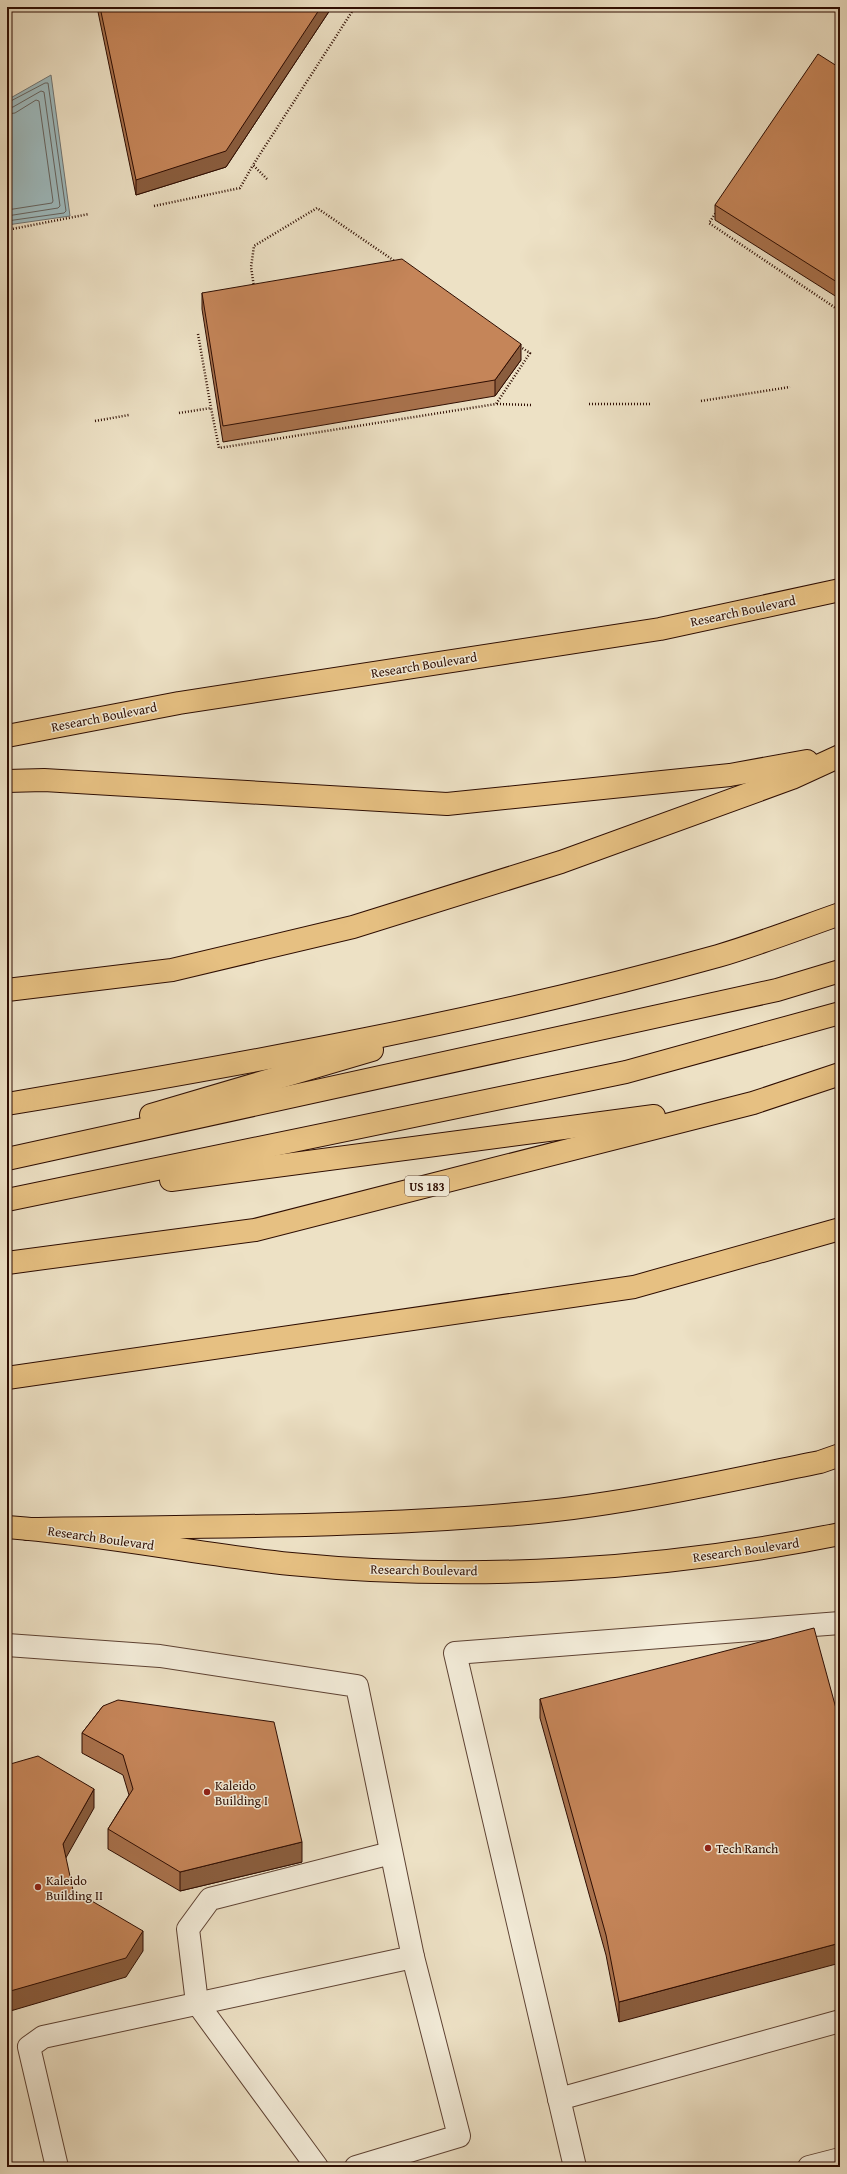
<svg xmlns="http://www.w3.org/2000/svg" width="847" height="2174" font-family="'Gentium Book Plus',serif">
	<rect width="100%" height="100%" fill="#ede1c5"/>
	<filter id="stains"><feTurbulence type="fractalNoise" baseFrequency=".005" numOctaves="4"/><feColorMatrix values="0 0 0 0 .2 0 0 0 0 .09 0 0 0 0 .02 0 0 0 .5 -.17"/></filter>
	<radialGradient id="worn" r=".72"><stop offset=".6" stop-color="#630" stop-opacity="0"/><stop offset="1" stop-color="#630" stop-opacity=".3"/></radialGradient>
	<polygon fill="#9ebbbf" stroke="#717573" points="51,75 70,216 7,225 7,100"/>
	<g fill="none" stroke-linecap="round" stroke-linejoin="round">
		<g stroke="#666460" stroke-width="1">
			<polyline points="7,103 45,83 48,83 66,211 64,213 7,221"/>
			<polyline points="7,108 13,107 41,91 44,92 60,206 58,208 7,216"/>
			<polyline points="7,114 15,113 36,100 39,101 53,201 52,203 7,210"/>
		</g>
		<defs>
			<g id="minor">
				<polyline points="7,1645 160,1656 357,1686 413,1957 43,2037 29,2047 57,2167"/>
				<polyline points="559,2099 840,2021"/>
				<polyline points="317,2167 197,2003 188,1929 210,1899 391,1853"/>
				<polyline points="356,2167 459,2136 413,1957"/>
				<polyline points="575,2167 455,1653 840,1623"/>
				<polyline points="809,2167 840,2159"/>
			</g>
			<g id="major">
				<polyline points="7,736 179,703 660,629 840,590"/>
				<path d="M 7,1527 C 102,1534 196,1554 291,1564 C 472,1582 662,1570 840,1534"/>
			</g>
			<g id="highway">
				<polyline points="7,781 44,780 447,804 730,775 807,761"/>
				<polyline points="7,990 172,970 353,927 561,862 792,778 840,756"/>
				<path d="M 7,1104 C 245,1064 485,1021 718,956 C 759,944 800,928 840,914"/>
				<polyline points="151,1115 372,1050"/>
				<polyline points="7,1159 777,990 840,971"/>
				<polyline points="171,1180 654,1116"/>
				<polyline points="7,1200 626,1072 840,1013"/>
				<polyline points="7,1263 255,1230 753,1103 840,1074"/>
				<polyline points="7,1378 634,1287 840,1229"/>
				<path d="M 28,1529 C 191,1526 354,1528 516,1514 C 619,1506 720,1482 820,1462 L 840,1455"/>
			</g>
		</defs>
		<use href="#minor" stroke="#5e4233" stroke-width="24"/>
		<use href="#major" stroke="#2e0d02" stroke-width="24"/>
		<use href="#highway" stroke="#2e0d02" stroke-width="24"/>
		<g stroke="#2e0d02" stroke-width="2.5" stroke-dasharray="1 2" stroke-linecap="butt">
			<polyline points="267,179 253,165 355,7"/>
			<polyline points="154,206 240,188 253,165"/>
			<polyline points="717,211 709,223 840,311"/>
			<polyline points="7,230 89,214"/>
			<polyline points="254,287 251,267 254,246 317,208 396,262"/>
			<polyline points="198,334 211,408"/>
			<polyline points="701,401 790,387"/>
			<polyline points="497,404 531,405"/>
			<polyline points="589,404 650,404"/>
			<polyline points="179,413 211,408 219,448 496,404 530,353 519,346"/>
			<polyline points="95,421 129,415"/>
		</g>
		<use href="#minor" stroke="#f3ecd9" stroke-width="22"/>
		<use href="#major" stroke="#e6c082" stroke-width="22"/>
		<use href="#highway" stroke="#e6c082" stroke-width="22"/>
	</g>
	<g fill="#a9724d" stroke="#2e0d02">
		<polygon points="97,7 332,7 226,167 136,195"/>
		<polygon points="840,68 840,299 715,220 715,205"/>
		<polygon points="202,293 521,360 495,396 223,442 202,309"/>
		<polygon points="540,1699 840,1723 619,2022 606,1955 540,1718"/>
		<polygon points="103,1706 302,1862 180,1891 108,1849 108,1829 129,1795 123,1775 82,1753 82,1733"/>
	</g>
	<g fill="#8a5d3e" stroke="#2e0d02">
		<polygon points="321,7 332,7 226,167 136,195 136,180"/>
		<polygon points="521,344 521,360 495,396 495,380"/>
		<polygon points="94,1789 94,1808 63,1863 63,1844"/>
		<polygon points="302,1842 302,1862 180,1891 180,1872"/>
		<polygon points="143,1931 143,1951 126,1977 7,2012 7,1992"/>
		<polygon points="840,1943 840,1963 619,2022 619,2002"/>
	</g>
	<g fill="#c58559" stroke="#2e0d02">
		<polygon points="100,7 321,7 226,151 136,180"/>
		<polygon points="818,54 840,68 840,284 715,205"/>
		<polygon points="402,259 521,344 495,380 223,426 202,293"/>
		<polygon points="814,1628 840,1723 840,1943 619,2002 606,1935 540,1699"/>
		<polygon points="118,1700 274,1722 302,1842 180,1872 108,1829 133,1789 123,1755 82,1733 103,1706"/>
		<polygon points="38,1756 94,1789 63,1844 73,1890 143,1931 126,1958 7,1992 7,1765"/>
	</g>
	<g fill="#8f2418" stroke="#f3ecd9" stroke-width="1.5">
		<circle cx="207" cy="1792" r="4"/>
		<circle cx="708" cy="1848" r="4"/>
		<circle cx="38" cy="1887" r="4"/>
	</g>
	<g text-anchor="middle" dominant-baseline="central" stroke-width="3" stroke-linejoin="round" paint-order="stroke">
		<rect fill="#f3ecd9" stroke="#695042" stroke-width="1" x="405" y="1176" width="44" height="20" rx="3"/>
		<g font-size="12" font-weight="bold" fill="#2e0d02">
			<text x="427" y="1186">US 183</text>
		</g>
		<g font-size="13" fill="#2e0d02" stroke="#f3ecd9">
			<text transform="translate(743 611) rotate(-12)">Research Boulevard</text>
			<text transform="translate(424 665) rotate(-9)">Research Boulevard</text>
			<text transform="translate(104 717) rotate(-11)">Research Boulevard</text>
			<text transform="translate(101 1538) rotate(8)">Research Boulevard</text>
			<text transform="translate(746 1550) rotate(-8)">Research Boulevard</text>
			<text transform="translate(424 1570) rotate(1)">Research Boulevard</text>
		</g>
		<g font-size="13" fill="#2e0d02" stroke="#f3ecd9" text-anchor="start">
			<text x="215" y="1785">Kaleido<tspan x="215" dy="15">Building I</tspan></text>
			<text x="716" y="1848">Tech Ranch</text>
			<text x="46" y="1880">Kaleido<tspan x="46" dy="15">Building II</tspan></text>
		</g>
	</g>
	<rect width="847" height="2174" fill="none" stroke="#ede1c5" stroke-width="24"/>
	<rect x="8" y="8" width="831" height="2158" fill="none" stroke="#2e0d02" stroke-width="2"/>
	<rect x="12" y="12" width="823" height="2150" fill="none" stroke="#2e0d02"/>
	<rect width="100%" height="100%" filter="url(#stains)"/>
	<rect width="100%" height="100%" fill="url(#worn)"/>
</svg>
